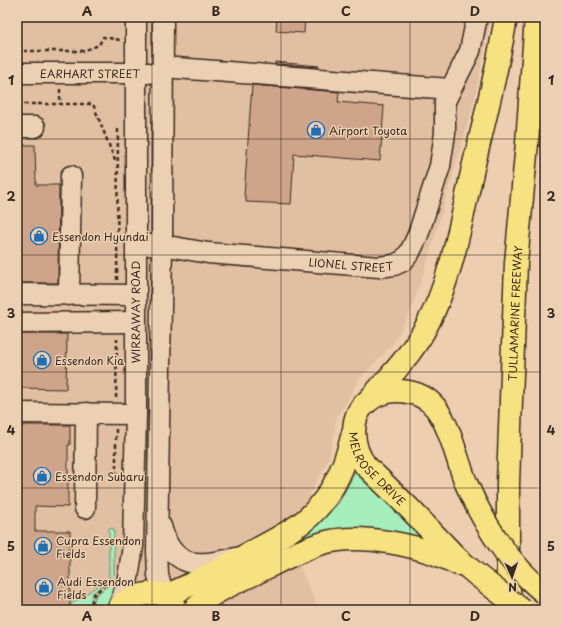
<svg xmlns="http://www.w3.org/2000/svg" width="562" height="627" font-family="'Playpen Sans',sans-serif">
	<rect width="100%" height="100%" fill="#eeceb1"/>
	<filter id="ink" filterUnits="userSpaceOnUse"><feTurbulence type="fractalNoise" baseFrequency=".025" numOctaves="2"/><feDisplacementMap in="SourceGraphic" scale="8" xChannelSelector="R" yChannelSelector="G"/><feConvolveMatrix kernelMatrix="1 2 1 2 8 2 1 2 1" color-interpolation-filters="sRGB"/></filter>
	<g filter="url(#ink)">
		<polygon fill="#e1bfa2" points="17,17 491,17 474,102 429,256 410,313 392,345 360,378 337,418 329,458 303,508 294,554 319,610 17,610"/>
		<g fill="#a6eebc" stroke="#708c6d">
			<polygon points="355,472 394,505 428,542 279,555 277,547 311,529 339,503"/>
			<polygon points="109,528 114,529 114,575 93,593 88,609 70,610 70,605 109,578"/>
			<polygon points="119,579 110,603 101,610 91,610 96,595 115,580"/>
		</g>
		<g fill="#cea58a" stroke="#3b2a1e">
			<polygon points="277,17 305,17 304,33 276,31"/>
			<polygon points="275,62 319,66 319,67 275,64"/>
			<polygon points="252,85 339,92 338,102 384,106 380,161 294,154 291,204 246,202 246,197 244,196"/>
			<polygon points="17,145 35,145 36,185 59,185 58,283 17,283"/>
			<polygon points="17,334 67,334 66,389 17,388"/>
			<polygon points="24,425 70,425 70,445 68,445 68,507 35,506 35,531 70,531 70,610 17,610 17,426 24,426"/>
		</g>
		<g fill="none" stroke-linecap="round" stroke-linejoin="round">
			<defs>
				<g id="minor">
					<polyline points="163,67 450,89"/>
					<path id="s1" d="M 17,73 L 149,73"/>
					<polyline points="17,127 35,127"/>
					<path id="s2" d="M 149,245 L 162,245 L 208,253 L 379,267 L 394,265 L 403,261 L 410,252 L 418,235 L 440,166 L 445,133 L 445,101 L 470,51 L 477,17"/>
					<polyline points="17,294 135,295"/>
					<polyline points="69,295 71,176"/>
					<polyline points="17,323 135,322"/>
					<polyline points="17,413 136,414"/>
					<polyline points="85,508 86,413"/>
					<path d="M 161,526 C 172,570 199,567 236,558"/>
					<polyline points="163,595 158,575 157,551 162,245 163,17"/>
					<polyline points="119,606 127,584 133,546 136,414 136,17"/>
				</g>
				<g id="major">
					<path id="s3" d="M 466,483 C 457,460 450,425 435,407 C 419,388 387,386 368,401 C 348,416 352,447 365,465 L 408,507 L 457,558 L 477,575"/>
					<path d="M 164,596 C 193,585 219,570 246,555 C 261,547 277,539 291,530 C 327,509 344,472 353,433"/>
					<path d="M 118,610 C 123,598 152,590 164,595 C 170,598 173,604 176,610"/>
					<path d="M 194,610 C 208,594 235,583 254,574 C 276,563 299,550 323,543 C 360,532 425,546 458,564"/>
				</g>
				<g id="highway">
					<path d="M 368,401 C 389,378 411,355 426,327 C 452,279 461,221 473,168 C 485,118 498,68 506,17"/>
					<path id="s4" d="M 511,610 L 508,580 L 508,483 L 516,263 L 527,143 L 536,17"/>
				</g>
			</defs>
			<use href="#minor" stroke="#3b2a1e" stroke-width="23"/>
			<use href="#major" stroke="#3b2a1e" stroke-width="25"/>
			<use href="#highway" stroke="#3b2a1e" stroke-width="25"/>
			<g stroke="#3b2a1e" stroke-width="2.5" stroke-dasharray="4 3" stroke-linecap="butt">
				<polyline points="17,51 83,51 99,45 103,37 120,40"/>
				<polyline points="60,89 60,104"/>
				<polyline points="17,104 93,104 116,163"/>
				<polyline points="117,280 118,127"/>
				<polyline points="116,398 117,339"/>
				<polyline points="116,429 116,480"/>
				<polyline points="90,610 94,594 109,582"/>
			</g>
			<use href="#minor" stroke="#ecd0b3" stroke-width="20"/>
			<use href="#major" stroke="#f6e281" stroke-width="22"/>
			<use href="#highway" stroke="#f6e281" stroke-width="22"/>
			<defs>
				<g id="major-bridge">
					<path d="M 466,483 C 483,523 510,566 545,593"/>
					<polyline points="477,575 522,610"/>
				</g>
			</defs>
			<use href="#major-bridge" stroke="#3b2a1e" stroke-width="25" stroke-linecap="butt"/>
			<use href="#major-bridge" stroke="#f6e281" stroke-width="22"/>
		</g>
	</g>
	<path fill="none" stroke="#3b2a1e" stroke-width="1" stroke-opacity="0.55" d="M 152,17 L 152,610M 281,17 L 281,610M 410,17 L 410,610M 17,139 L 545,139M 17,255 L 545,255M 17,372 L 545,372M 17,488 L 545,488"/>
	<defs>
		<symbol id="shop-ring" viewBox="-11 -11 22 22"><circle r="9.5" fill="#ecd0b3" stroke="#1f6fb2" stroke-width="1.5"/><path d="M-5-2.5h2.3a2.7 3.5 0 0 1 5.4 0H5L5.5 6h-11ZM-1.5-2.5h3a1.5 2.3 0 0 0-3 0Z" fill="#1f6fb2"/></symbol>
	</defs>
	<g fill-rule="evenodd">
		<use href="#shop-ring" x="306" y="120" width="20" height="20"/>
		<use href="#shop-ring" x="29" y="226" width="20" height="20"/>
		<use href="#shop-ring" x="32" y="350" width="20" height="20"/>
		<use href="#shop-ring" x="32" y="466" width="20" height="20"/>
		<use href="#shop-ring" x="33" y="536" width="20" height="20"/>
		<use href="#shop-ring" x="34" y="577" width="20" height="20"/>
	</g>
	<g text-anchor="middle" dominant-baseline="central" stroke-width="3" stroke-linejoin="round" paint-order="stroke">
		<g font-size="11" fill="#3b2a1e" stroke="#ecd0b3">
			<text stroke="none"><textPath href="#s1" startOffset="73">EARHART STREET</textPath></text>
			<text stroke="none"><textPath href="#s2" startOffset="203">LIONEL STREET</textPath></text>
			<text transform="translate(135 312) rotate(-90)">WIRRAWAY ROAD</text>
			<text stroke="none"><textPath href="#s4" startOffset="297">TULLAMARINE FREEWAY</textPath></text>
			<text stroke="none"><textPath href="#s3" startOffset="236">MELROSE DRIVE</textPath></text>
		</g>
		<g font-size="11" fill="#3b2a1e" stroke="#ecd0b3" text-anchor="start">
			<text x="329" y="130">Airport Toyota</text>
			<text x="52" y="236">Essendon Hyundai</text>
			<text x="55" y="360">Essendon Kia</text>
			<text x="55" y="476">Essendon Subaru</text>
			<text x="56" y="540">Cupra Essendon<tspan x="56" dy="13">Fields</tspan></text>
			<text x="57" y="581">Audi Essendon<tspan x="57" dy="13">Fields</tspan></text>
		</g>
	</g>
	<rect width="562" height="627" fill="none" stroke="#ecd0b3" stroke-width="44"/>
	<g transform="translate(512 577) rotate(177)" stroke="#ecd0b3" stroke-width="3" paint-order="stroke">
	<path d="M0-3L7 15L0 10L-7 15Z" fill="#3b2a1e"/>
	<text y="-6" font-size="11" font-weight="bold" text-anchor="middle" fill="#3b2a1e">N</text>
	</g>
	<rect x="22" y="22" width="518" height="583" fill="none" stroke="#3b2a1e" stroke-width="1.5"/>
	<g font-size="13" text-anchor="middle" font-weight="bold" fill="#3b2a1e">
		<text x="87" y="16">A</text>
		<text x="216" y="16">B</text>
		<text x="346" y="16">C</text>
		<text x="475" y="16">D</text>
		<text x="11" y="85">1</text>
		<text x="551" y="85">1</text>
		<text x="11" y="201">2</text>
		<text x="551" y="201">2</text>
		<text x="11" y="318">3</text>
		<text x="551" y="318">3</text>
		<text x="11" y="435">4</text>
		<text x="551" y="435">4</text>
		<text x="11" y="551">5</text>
		<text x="551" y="551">5</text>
		<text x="87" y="621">A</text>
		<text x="216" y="621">B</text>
		<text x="346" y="621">C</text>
		<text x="475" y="621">D</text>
	</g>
</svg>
